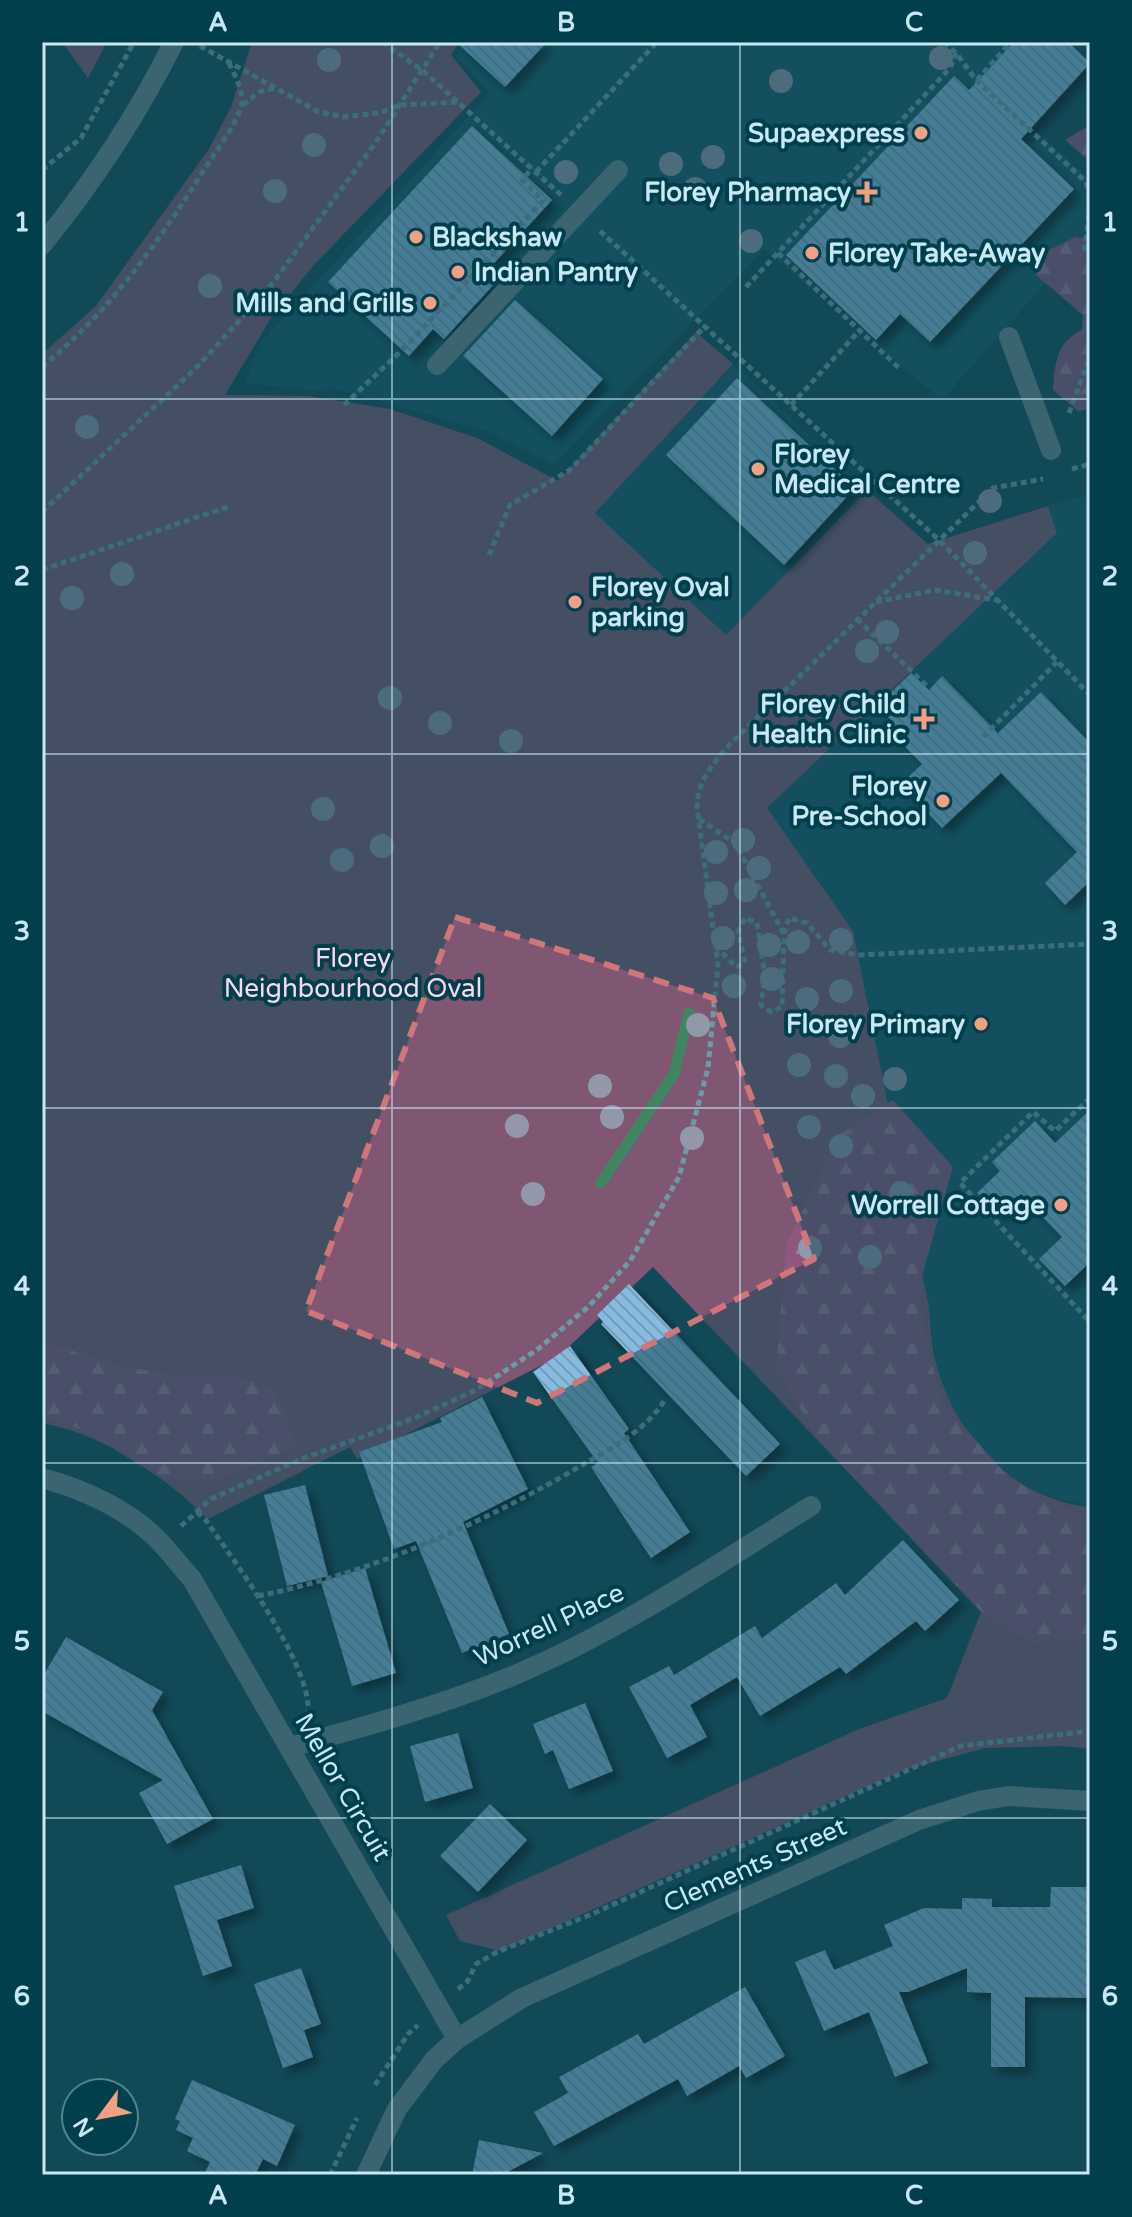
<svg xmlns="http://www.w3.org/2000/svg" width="1132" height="2217" font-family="'Varela Round',sans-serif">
	<defs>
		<pattern id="forest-firs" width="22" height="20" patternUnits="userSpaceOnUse" patternTransform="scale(2)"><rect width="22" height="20" fill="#8f577e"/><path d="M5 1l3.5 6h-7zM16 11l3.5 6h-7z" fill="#a27797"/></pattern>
		<pattern id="building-back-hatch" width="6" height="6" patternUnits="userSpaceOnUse" patternTransform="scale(2)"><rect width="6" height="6" fill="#87bbdf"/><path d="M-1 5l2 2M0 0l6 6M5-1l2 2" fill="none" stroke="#749eba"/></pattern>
		<filter id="shadow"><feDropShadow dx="7" dy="7" stdDeviation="4" flood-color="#0009"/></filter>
	</defs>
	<rect width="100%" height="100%" fill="#124958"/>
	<g fill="#145767">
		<polygon points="465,42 1077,42 1090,66 1033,127 1090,180 1090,233 942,400 764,249 554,464 488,431 333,388 315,390 245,383 262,341 490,93 456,56"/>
		<polygon points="733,364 867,490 726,635 595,513"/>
		<polygon points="1090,494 1090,1507 1042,1494 1007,1474 978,1448 949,1401 936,1362 929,1307 853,931 767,808 1057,533 1048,506"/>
	</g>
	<g fill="#805773">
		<polygon points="62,42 107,42 88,78"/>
		<path d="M 252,42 L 459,42 L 451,55 L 481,92 L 313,266 L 271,318 L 225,395 L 308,396 L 390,409 L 477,438 L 558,481 L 696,332 L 733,364 L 595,513 L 726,635 L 867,490 L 928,544 L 1048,506 L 1057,533 L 767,808 L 853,931 L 929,1307 C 931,1325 931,1345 936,1363 C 955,1435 1012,1499 1090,1507 L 1090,1749 L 1063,1746 L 985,1748 L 904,1770 L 500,1951 L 460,1941 L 446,1915 L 857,1730 L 947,1698 L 981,1612 L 653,1267 L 558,1357 L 357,1459 L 350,1447 L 208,1519 C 161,1474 108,1436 42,1423 L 42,354 L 96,306 L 209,149 L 231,107 Z"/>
	</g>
	<g fill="url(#forest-firs)">
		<polygon points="1090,125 1090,170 1086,158 1065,140"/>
		<path d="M 1075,237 L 1090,239 L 1090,409 L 1078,411 L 1053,390 C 1055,363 1056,342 1082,330 L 1083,315 L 1036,275 L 1043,253 Z"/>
		<polygon points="893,1100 953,1167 918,1290 929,1355 943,1403 1011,1480 1090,1519 1090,1639 1031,1643 980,1610 821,1443 776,1369 786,1246 838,1136"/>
		<polygon points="42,1341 116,1365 175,1375 232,1375 275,1390 296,1446 210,1483 161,1478 85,1431 42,1415"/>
	</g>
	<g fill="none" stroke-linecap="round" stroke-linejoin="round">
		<polyline stroke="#408562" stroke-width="11" points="601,1183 674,1074 689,1013"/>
	</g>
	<g fill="url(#building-back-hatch)" filter="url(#shadow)">
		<polygon points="456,42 547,42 505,87"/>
		<polygon points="1014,42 1068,42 1090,63 1021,139 1074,189 930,342 900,314 876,340 786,255 954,76 969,90"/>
		<polygon points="472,126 552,200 485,273 495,283 444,339 433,329 409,356 328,282"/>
		<polygon points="515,300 603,379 552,436 463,356"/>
		<polygon points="737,378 855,488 784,565 666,455"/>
		<polygon points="911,673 929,690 942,676 998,733 1041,692 1090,743 1090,881 1065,905 1045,883 1077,852 1001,773 942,828 901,784 922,764 887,728 893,722 877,706"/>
		<polygon points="1090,1110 1090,1267 1088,1264 1065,1286 1039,1259 1062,1237 1021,1194 998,1216 977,1193 1000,1171 992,1162 1035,1121 1055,1143"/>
		<polygon points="629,1284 780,1444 746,1476 601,1324 603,1322 597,1315"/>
		<polygon points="570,1346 629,1429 624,1433 690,1532 651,1558 591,1467 598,1463 533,1372"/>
		<polygon points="482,1397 528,1489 463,1522 509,1634 462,1653 416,1541 394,1549 359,1452 442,1422 440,1418"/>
		<polygon points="305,1485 328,1576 287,1586 264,1495"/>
		<polygon points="903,1540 959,1600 925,1631 916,1621 846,1674 840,1667 760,1716 737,1677 690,1705 707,1737 667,1758 629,1687 669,1666 674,1675 755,1626 762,1638 836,1583 845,1595"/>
		<polygon points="365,1568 396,1673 352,1686 321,1582"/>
		<polygon points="66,1637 163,1692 152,1710 213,1819 167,1844 139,1793 163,1780 42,1711 42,1678"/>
		<polygon points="585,1703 613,1771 569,1789 553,1750 545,1754 533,1724"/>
		<polygon points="458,1733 473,1788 425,1802 410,1746"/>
		<polygon points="490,1804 527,1840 478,1892 440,1856"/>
		<polygon points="241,1865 254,1908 217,1920 232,1966 203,1976 174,1886"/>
		<polygon points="1051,1887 1090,1887 1090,1998 1025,1997 1025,2067 991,2067 991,1993 967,1992 967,1968 908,1992 899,1992 928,2063 895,2077 869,2012 824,2031 795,1962 825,1950 834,1970 893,1946 884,1925 924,1908 962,1909 962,1898 992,1899 992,1907 1050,1907"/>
		<polygon points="301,1968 321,2024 304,2030 313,2057 283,2068 254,1984"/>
		<polygon points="745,1987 785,2056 746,2078 739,2066 687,2096 678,2079 554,2146 534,2112 568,2093 559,2077 638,2034 644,2044"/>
		<polygon points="192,2080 295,2125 277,2166 263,2159 255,2175 204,2175 210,2162 187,2151 193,2138 176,2130 180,2121 175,2119"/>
		<polygon points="479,2140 543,2153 502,2175 472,2175"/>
	</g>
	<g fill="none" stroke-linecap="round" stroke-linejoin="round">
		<g stroke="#6e9aa7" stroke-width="5" stroke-dasharray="6 4" stroke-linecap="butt">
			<polyline points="382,42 422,70 561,195"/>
			<polyline points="944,42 956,53 976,80 1086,182 1090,197"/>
			<polyline points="200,46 317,111 343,117 379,113 400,105 459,102"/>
			<polyline points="977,80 1011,42"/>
			<polyline points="243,105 259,92 275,88"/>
			<polyline points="42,170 81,138 134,42"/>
			<polyline points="536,172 657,42"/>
			<polyline points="1090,205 1085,249 1090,252"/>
			<polyline points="600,231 940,541 1090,695"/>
			<polyline points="778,253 900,369"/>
			<polyline points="746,287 950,68 956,53"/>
			<path d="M 42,367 C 110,311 157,244 204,170 C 214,154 236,125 241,107 C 245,92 234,74 228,61"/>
			<polyline points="344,405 401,351 543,201 522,180 532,168"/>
			<polyline points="791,405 859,331"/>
			<polyline points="1069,413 1090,356"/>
			<polyline points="1072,469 1090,464"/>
			<polyline points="42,512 197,367 269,288 376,142 440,42"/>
			<polyline points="489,555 510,505 570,470 705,326"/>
			<polyline points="42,570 230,506"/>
			<polyline points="876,602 935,590 996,600"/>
			<polyline points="857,619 928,687"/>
			<polyline points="983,737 1057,662"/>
			<polyline points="699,819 735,843 784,934"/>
			<polyline points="715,946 736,967 745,963 738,932 745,918 757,923 765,976 761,1005 771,1012 782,1007 784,934 789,918 807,923 830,950 858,955 1090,944"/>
			<polyline points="1090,1098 1055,1131 1033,1112 960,1183 1090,1322"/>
			<path d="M 197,1512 L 205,1519 C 234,1561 313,1666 308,1714"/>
			<path d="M 181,1526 L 211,1499 L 299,1460 L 417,1417 L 476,1390 L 538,1349 L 588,1307 L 630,1261 L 679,1177 L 708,1068 L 718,965 L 697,808 C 697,782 711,767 726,748 L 993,488 L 1043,479"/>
			<path d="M 258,1596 C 369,1574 486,1522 584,1464 C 612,1448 647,1429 664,1401"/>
			<polyline points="458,1989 467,1982 476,1964 497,1952 592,1914 961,1746 1090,1731"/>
			<polyline points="375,2085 408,2034 418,2025"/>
			<polyline points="330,2175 357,2118"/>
		</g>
		<g stroke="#6a858e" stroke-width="20">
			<path d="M 42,245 C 94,181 137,116 174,42"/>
			<polyline points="1009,337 1051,450"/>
			<polyline points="437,365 618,170"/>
			<path d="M 42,1478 C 82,1489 123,1507 154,1536 C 168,1549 179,1565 192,1579 L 457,2039 L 434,2060 L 397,2109 L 366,2175"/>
			<path d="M 290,1747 C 364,1727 439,1706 510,1677 C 616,1633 713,1567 811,1506"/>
			<polyline points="457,2039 522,1998 919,1820 978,1801 1009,1796 1090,1801"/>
		</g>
	</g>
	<g fill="#9298aa">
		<circle cx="941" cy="58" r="12"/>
		<circle cx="329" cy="60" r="12"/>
		<circle cx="781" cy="81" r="12"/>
		<circle cx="314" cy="145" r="12"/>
		<circle cx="713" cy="157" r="12"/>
		<circle cx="671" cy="164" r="12"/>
		<circle cx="566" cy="172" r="12"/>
		<circle cx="695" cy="189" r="12"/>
		<circle cx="275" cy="191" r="12"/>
		<circle cx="751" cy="241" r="12"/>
		<circle cx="210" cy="286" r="12"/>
		<circle cx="87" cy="427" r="12"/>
		<circle cx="990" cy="501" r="12"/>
		<circle cx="975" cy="553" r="12"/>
		<circle cx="122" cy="574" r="12"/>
		<circle cx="72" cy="598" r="12"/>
		<circle cx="887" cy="632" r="12"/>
		<circle cx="867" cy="651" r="12"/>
		<circle cx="390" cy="698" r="12"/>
		<circle cx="440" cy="723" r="12"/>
		<circle cx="511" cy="741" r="12"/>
		<circle cx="323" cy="809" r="12"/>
		<circle cx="743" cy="840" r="12"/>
		<circle cx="382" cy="846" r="12"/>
		<circle cx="716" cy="852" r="12"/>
		<circle cx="342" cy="860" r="12"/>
		<circle cx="759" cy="868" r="12"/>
		<circle cx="746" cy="890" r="12"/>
		<circle cx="716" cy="893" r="12"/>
		<circle cx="723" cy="938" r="12"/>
		<circle cx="841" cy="940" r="12"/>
		<circle cx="798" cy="942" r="12"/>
		<circle cx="769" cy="945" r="12"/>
		<circle cx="772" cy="979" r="12"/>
		<circle cx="734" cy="986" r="12"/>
		<circle cx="841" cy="991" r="12"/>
		<circle cx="807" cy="999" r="12"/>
		<circle cx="698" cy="1025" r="12"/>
		<circle cx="840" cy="1036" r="12"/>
		<circle cx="799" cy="1065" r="12"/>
		<circle cx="836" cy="1076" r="12"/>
		<circle cx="895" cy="1079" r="12"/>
		<circle cx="600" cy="1086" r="12"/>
		<circle cx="863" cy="1096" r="12"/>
		<circle cx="612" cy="1117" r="12"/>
		<circle cx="517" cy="1126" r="12"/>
		<circle cx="809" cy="1127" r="12"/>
		<circle cx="692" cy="1138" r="12"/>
		<circle cx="841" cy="1146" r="12"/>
		<circle cx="901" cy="1193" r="12"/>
		<circle cx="533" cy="1194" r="12"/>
		<circle cx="810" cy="1248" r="12"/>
		<circle cx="870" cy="1257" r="12"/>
	</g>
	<path d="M0 0H1132V2217H0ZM 455,917 L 713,998 L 814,1259 L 537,1403 L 306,1311 Z" fill="#124958" fill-opacity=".55" fill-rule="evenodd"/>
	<path fill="none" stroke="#d0757a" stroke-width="6" stroke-dasharray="16 10" stroke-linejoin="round" d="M 455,917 L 713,998 L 814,1259 L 537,1403 L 306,1311 Z"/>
	<path fill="none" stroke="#c8e9f4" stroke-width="2" stroke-opacity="0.55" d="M 392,42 L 392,2175M 740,42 L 740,2175M 42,399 L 1090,399M 42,754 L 1090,754M 42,1108 L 1090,1108M 42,1463 L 1090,1463M 42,1818 L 1090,1818"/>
	<g fill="#f39f83" stroke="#023f4d" stroke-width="3">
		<circle cx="921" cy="133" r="8"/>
		<path d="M863 180h8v8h8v8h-8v8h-8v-8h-8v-8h8z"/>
		<circle cx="416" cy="237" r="8"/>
		<circle cx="812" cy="253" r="8"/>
		<circle cx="458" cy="272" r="8"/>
		<circle cx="430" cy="303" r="8"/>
		<circle cx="758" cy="469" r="8"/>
		<circle cx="575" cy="602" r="8"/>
		<path d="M920 707h8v8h8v8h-8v8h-8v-8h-8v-8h8z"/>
		<circle cx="943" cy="801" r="8"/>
		<circle cx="981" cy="1024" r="8"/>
		<circle cx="1061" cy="1205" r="8"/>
	</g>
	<g text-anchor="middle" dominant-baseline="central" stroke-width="8" stroke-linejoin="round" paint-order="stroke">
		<g font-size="26" font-weight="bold" fill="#c8e9f4" stroke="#023f4d" text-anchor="end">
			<text x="905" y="133">Supaexpress</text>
			<text x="851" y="192">Florey Pharmacy</text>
			<text x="432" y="237" text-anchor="start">Blackshaw</text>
			<text x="828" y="253" text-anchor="start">Florey Take-Away</text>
			<text x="474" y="272" text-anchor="start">Indian Pantry</text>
			<text x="414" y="303">Mills and Grills</text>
			<text x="774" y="454" text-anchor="start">Florey<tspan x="774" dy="30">Medical Centre</tspan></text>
			<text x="591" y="587" text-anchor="start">Florey Oval<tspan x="591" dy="30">parking</tspan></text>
			<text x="906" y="704">Florey Child<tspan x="906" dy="30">Health Clinic</tspan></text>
			<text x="927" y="786">Florey<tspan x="927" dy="30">Pre-School</tspan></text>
			<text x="965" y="1024">Florey Primary</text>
			<text x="1045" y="1205">Worrell Cottage</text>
		</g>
		<g font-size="26" fill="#fbd8ee" stroke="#023f4d">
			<text x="353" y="958">Florey<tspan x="353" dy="30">Neighbourhood Oval</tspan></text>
		</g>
		<g font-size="26" fill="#c8e9f4" stroke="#023f4d">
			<text transform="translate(549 1625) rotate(-25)">Worrell Place</text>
			<text transform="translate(343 1787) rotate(60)">Mellor Circuit</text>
			<text transform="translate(755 1865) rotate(-24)">Clements Street</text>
		</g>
	</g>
	<rect width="1132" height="2217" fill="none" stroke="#023f4d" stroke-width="88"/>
	<g transform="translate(100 2117) rotate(238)"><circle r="38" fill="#023f4d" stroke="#518390" stroke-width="2"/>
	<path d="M0-6L14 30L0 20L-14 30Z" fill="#f39f83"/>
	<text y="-12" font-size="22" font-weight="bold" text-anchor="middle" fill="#c8e9f4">N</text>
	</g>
	<rect x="44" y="44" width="1044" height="2129" fill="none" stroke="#c8e9f4" stroke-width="3"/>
	<g font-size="26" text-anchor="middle" font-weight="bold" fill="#c8e9f4">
		<text x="218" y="31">A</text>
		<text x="566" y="31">B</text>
		<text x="914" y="31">C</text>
		<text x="22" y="231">1</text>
		<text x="1110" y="231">1</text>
		<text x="22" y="585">2</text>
		<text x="1110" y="585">2</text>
		<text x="22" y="940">3</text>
		<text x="1110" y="940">3</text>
		<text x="22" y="1295">4</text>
		<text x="1110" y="1295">4</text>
		<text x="22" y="1650">5</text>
		<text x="1110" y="1650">5</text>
		<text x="22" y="2005">6</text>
		<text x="1110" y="2005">6</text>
		<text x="218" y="2204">A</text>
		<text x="566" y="2204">B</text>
		<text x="914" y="2204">C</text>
	</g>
</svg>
